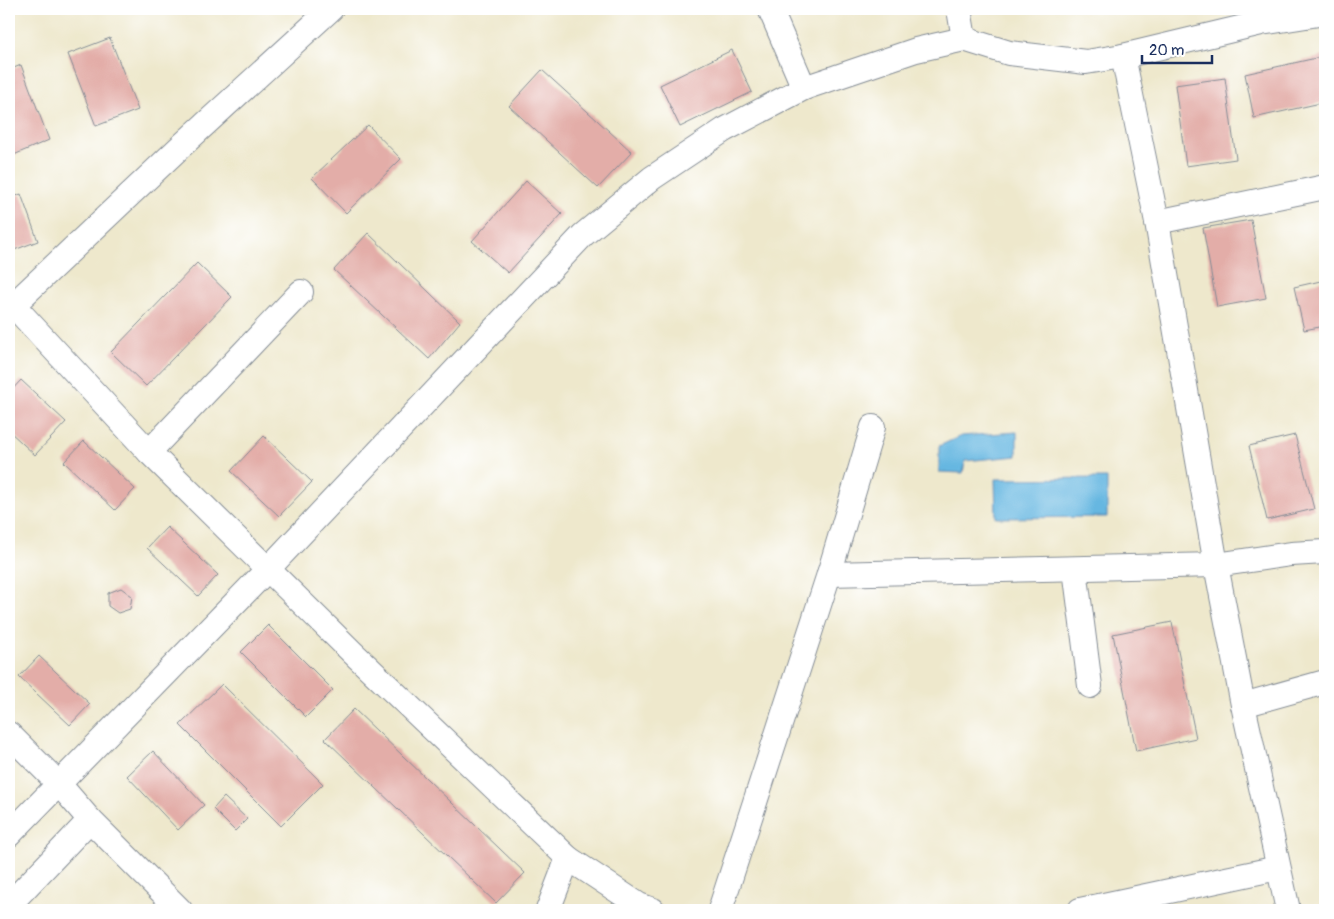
<svg xmlns="http://www.w3.org/2000/svg" width="1334" height="919" font-family="Pangolin,sans-serif">
	<rect width="100%" height="100%" fill="#fff"/>
	<filter id="ink" filterUnits="userSpaceOnUse"><feTurbulence type="fractalNoise" baseFrequency=".02" numOctaves="2"/><feDisplacementMap in="SourceGraphic" scale="10" xChannelSelector="R" yChannelSelector="G"/><feConvolveMatrix kernelMatrix="1 2 1 2 8 2 1 2 1" color-interpolation-filters="sRGB"/></filter>
	<filter id="wash" filterUnits="userSpaceOnUse"><feTurbulence type="fractalNoise" baseFrequency=".0096" numOctaves="4" result="noise"/><feDisplacementMap in="SourceGraphic" scale="20" xChannelSelector="R" yChannelSelector="G"/><feGaussianBlur stdDeviation="1.12" result="paint"/><feColorMatrix in="noise" values="0 0 0 0 0 0 0 0 0 0 0 0 0 0 0 0 0 1.4 0 .05"/><feComposite in="paint" operator="in"/></filter>
	<g filter="url(#wash)">
		<rect width="100%" height="100%" fill="#eee8cc"/>
		<g fill="#66b7e1" stroke="#4073a0">
			<polygon points="1017,432 1017,456 965,461 963,473 939,472 939,446 961,436"/>
			<polygon points="1107,478 1107,517 996,518 995,479"/>
		</g>
		<g id="blocks">
			<g fill="#e3ada8">
				<polygon points="110,38 138,110 96,126 68,54"/>
				<polygon points="732,50 752,92 680,127 660,85"/>
				<polygon points="1325,56 1325,102 1254,118 1245,74"/>
				<polygon points="21,65 49,140 9,157 9,70"/>
				<polygon points="542,70 632,152 598,188 509,106"/>
				<polygon points="1225,78 1236,159 1186,166 1175,85"/>
				<polygon points="368,125 401,159 346,213 312,178"/>
				<polygon points="526,181 562,214 508,273 472,241"/>
				<polygon points="21,194 38,241 9,252 9,199"/>
				<polygon points="1251,220 1266,298 1217,307 1203,228"/>
				<polygon points="368,233 460,322 429,359 334,270"/>
				<polygon points="197,263 232,297 146,386 111,352"/>
				<polygon points="1325,280 1325,326 1304,330 1294,287"/>
				<polygon points="21,380 66,422 35,455 9,431 9,393"/>
				<polygon points="1295,435 1314,509 1267,520 1249,446"/>
				<polygon points="264,436 312,482 279,516 231,471"/>
				<polygon points="84,441 135,489 115,510 64,462"/>
				<polygon points="167,527 218,575 198,596 147,548"/>
				<polygon points="121,588 132,596 130,609 118,613 108,606 108,593"/>
				<polygon points="1172,622 1196,738 1136,751 1113,634"/>
				<polygon points="268,625 333,690 306,717 241,652"/>
				<polygon points="39,656 90,704 70,725 19,677"/>
				<polygon points="222,684 323,784 281,826 180,725"/>
				<polygon points="354,709 525,873 496,903 325,739"/>
				<polygon points="153,751 204,805 178,830 127,776"/>
				<polygon points="224,797 247,819 235,831 213,809"/>
			</g>
		</g>
	</g>
	<g filter="url(#ink)">
		<use href="#blocks" fill-opacity="0" stroke="#848c95" stroke-width="1"/>
		<g fill="none" stroke-linecap="round" stroke-linejoin="round">
			<defs>
				<g id="minor">
					<polyline points="770,9 804,88"/>
					<polyline points="959,9 964,39"/>
					<polyline points="1123,56 1157,222 1216,565 1243,705 1288,910"/>
					<polyline points="1157,222 1325,187"/>
					<polyline points="13,305 149,452 352,652 568,858 639,905 653,910"/>
					<polyline points="9,309 179,148 331,9"/>
					<polyline points="149,452 301,292"/>
					<polyline points="1075,569 1090,686"/>
					<polyline points="829,574 1216,565 1291,554 1325,552"/>
					<polyline points="1243,705 1325,682"/>
					<polyline points="9,734 59,784 90,820 180,910"/>
					<polyline points="9,835 268,569 583,235 652,178 724,130 804,88 916,50 964,39 1009,53 1086,62 1123,56 1261,23 1325,13"/>
					<polyline points="9,905 90,820"/>
					<polyline points="548,910 568,858"/>
					<polyline points="720,910 829,574 873,427"/>
					<polyline points="1080,910 1278,868"/>
				</g>
			</defs>
			<use href="#minor" stroke="#848c95" stroke-width="26"/>
			<use href="#minor" stroke="#fff" stroke-width="24"/>
		</g>
	</g>
	<rect width="1334" height="919" fill="none" stroke="#fff" stroke-width="30"/>
	<path d="M1142 55v8h70v-8" fill="none" stroke="#1b2f5e" stroke-width="2.5"/>
	<text x="1149" y="55" font-size="15" fill="#1b2f5e" stroke="#ffffff" stroke-width="4" paint-order="stroke">20 m</text>
</svg>
